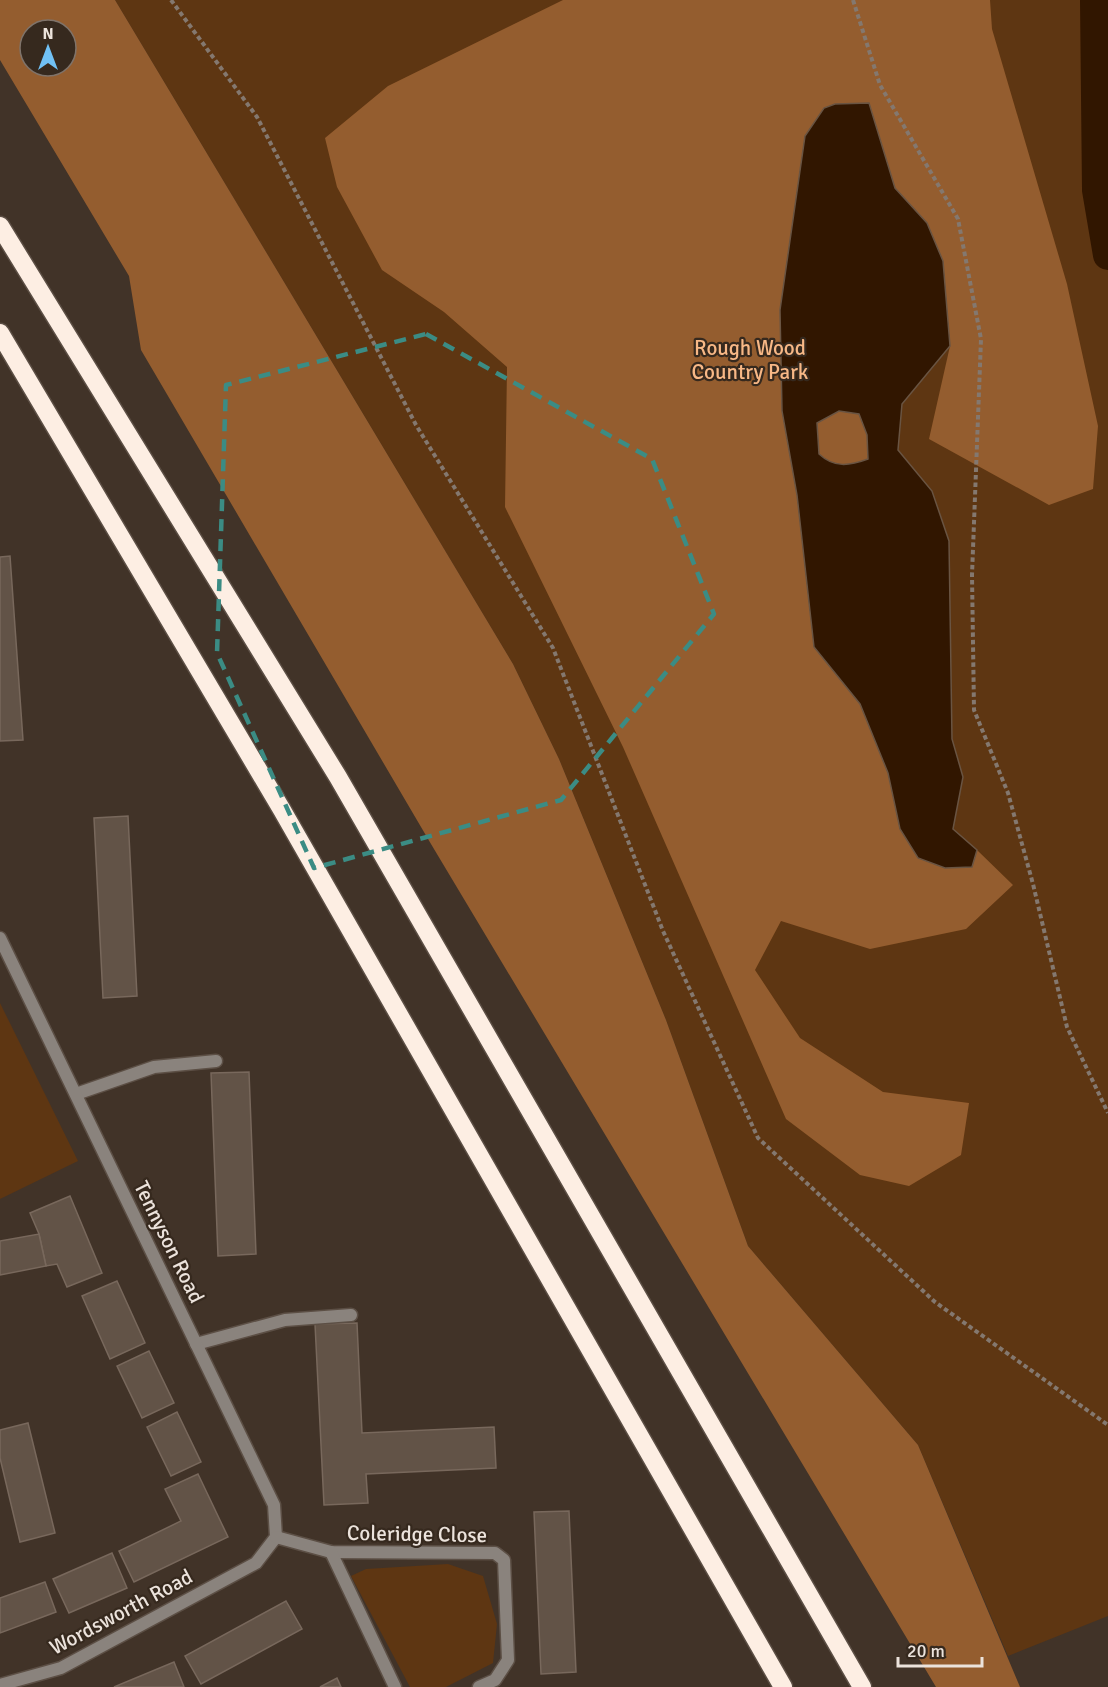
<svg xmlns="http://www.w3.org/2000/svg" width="1108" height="1687" font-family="Signika,sans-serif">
	<rect width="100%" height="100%" fill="#413328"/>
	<g fill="#5e3612">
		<polygon points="115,0 1108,0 1108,1616 1008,1656 918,1445 748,1246 666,1020 559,759 513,664"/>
		<polygon points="0,1003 78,1161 0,1199"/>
		<polygon points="448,1564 483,1576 497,1624 493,1663 446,1687 410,1687 351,1576 366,1569"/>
	</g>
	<g fill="#945d2f" fill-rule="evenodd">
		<path d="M 0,0 L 115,0 L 513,664 L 559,759 L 666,1020 L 748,1246 L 918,1445 L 1020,1687 L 936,1687 L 431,844 L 141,350 L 129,276 L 0,60 ZM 30,30 L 66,30 L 66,66 L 30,66 Z"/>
		<polygon points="563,0 990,0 992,29 1067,284 1098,426 1093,489 1049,505 929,439 950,346 943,261 927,223 895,189 869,103 805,136 780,310 782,411 797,495 814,647 860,704 888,773 900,829 972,867 977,850 1013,885 966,929 870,949 781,921 755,970 800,1038 883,1092 969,1103 961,1155 909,1186 860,1175 786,1119 623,747 505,507 507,367 444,312 382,270 337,187 325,138 388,86"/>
		<path d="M 839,411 L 859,414 L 867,435 L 868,459 C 849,466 834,468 819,454 L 817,423 Z"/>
	</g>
	<path fill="#311600" stroke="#695442" stroke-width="1.5" fill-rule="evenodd" d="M 869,103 L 895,188 L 927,223 L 943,261 L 950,346 L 902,404 L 898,450 L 932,491 L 949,541 L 952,739 L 963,777 L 953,829 L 977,850 L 972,867 L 945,868 L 918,858 L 900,829 L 888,773 L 860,704 L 814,647 L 797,495 L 782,411 L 780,310 L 805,136 L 824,108 L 835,104 ZM 839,411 L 859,414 L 867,435 L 868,459 C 849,466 834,468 819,454 L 817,423 Z"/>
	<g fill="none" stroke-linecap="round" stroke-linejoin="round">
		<polyline stroke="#311600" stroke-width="30" points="1095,0 1097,190 1108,255"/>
	</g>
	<g fill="#625347" stroke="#78685c" stroke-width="1.5">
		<polygon points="10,556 23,740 0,741 0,557"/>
		<polygon points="128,816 137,996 103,998 94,818"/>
		<polygon points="249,1072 256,1254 218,1256 211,1073"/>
		<polygon points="70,1196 102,1273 67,1287 57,1264 46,1266 39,1234 30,1213"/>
		<polygon points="39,1234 46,1266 0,1275 0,1241"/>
		<polygon points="117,1281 145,1343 110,1359 82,1296"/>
		<polygon points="357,1323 362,1433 494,1427 496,1468 366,1474 368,1503 324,1505 315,1324"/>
		<polygon points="149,1351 174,1403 142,1418 117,1366"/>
		<polygon points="177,1412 201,1462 171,1476 147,1427"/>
		<polygon points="28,1423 55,1533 20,1542 0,1458 0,1430"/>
		<polygon points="198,1474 228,1537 134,1582 119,1551 181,1521 165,1489"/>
		<polygon points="569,1511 576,1672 541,1674 534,1512"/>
		<polygon points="112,1553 127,1588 69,1613 53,1579"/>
		<polygon points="45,1582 56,1612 0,1633 0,1598"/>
		<polygon points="286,1601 302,1629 201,1684 185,1656"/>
		<polygon points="174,1662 184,1687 114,1687"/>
		<polygon points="337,1678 341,1687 320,1687"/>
	</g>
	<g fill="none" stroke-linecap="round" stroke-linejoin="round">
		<defs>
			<g id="service">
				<polyline points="76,1094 154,1067 216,1061"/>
				<polyline points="196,1344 285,1320 351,1315"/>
			</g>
			<g id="minor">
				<polyline points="0,938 274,1505 276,1537 256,1563 61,1668 0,1685"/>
				<polyline points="276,1537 331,1552 495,1553 504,1560 508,1660 495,1680 479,1687"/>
				<polyline points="331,1552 395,1687"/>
			</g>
			<g id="motorway">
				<polyline points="0,226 338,777 862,1687"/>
				<polyline points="0,333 282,810 783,1687"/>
			</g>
		</defs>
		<use href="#service" stroke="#5c4f45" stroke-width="15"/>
		<use href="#minor" stroke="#5c4f45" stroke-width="15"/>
		<use href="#motorway" stroke="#5c4f45" stroke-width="21"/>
		<g stroke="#84786f" stroke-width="4" stroke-dasharray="4.5 3" stroke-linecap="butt">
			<polyline points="171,0 257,117 416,425 553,648 663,931 758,1138 935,1302 1108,1425"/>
			<polyline points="853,0 880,85 958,219 981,339 972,575 974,710 1008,793 1033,884 1067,1027 1108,1113"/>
		</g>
		<use href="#service" stroke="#8a837d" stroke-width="12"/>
		<use href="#minor" stroke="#8a837d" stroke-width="12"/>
		<use href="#motorway" stroke="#fdeee3" stroke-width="18"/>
	</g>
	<path fill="none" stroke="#3b8c84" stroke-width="4.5" stroke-dasharray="12 8" stroke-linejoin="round" d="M 426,334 L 652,459 L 714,614 L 561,800 L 314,868 L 217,653 L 226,385 Z"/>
	<g text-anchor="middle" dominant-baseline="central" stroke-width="4.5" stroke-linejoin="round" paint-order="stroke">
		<g font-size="21" fill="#f8b886" stroke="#36291e">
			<text x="750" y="348">Rough Wood<tspan x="750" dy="24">Country Park</tspan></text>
		</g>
		<g font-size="21" fill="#ece3dc" stroke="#36291e">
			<text transform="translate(169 1242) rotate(64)">Tennyson Road</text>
			<text transform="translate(417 1534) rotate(1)">Coleridge Close</text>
			<text transform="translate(121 1612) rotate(-28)">Wordsworth Road</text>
		</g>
	</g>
	<g transform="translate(48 48)"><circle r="28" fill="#36291e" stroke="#7f736a" stroke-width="1.5"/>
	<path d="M0-4.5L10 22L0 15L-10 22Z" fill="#71c1f5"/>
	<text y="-9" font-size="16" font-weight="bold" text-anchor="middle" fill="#ece3dc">N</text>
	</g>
	<path d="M898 1657v9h84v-9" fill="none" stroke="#ece3dc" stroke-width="3"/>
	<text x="907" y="1657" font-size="18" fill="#ece3dc" stroke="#36291e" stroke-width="4.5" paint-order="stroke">20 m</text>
</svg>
